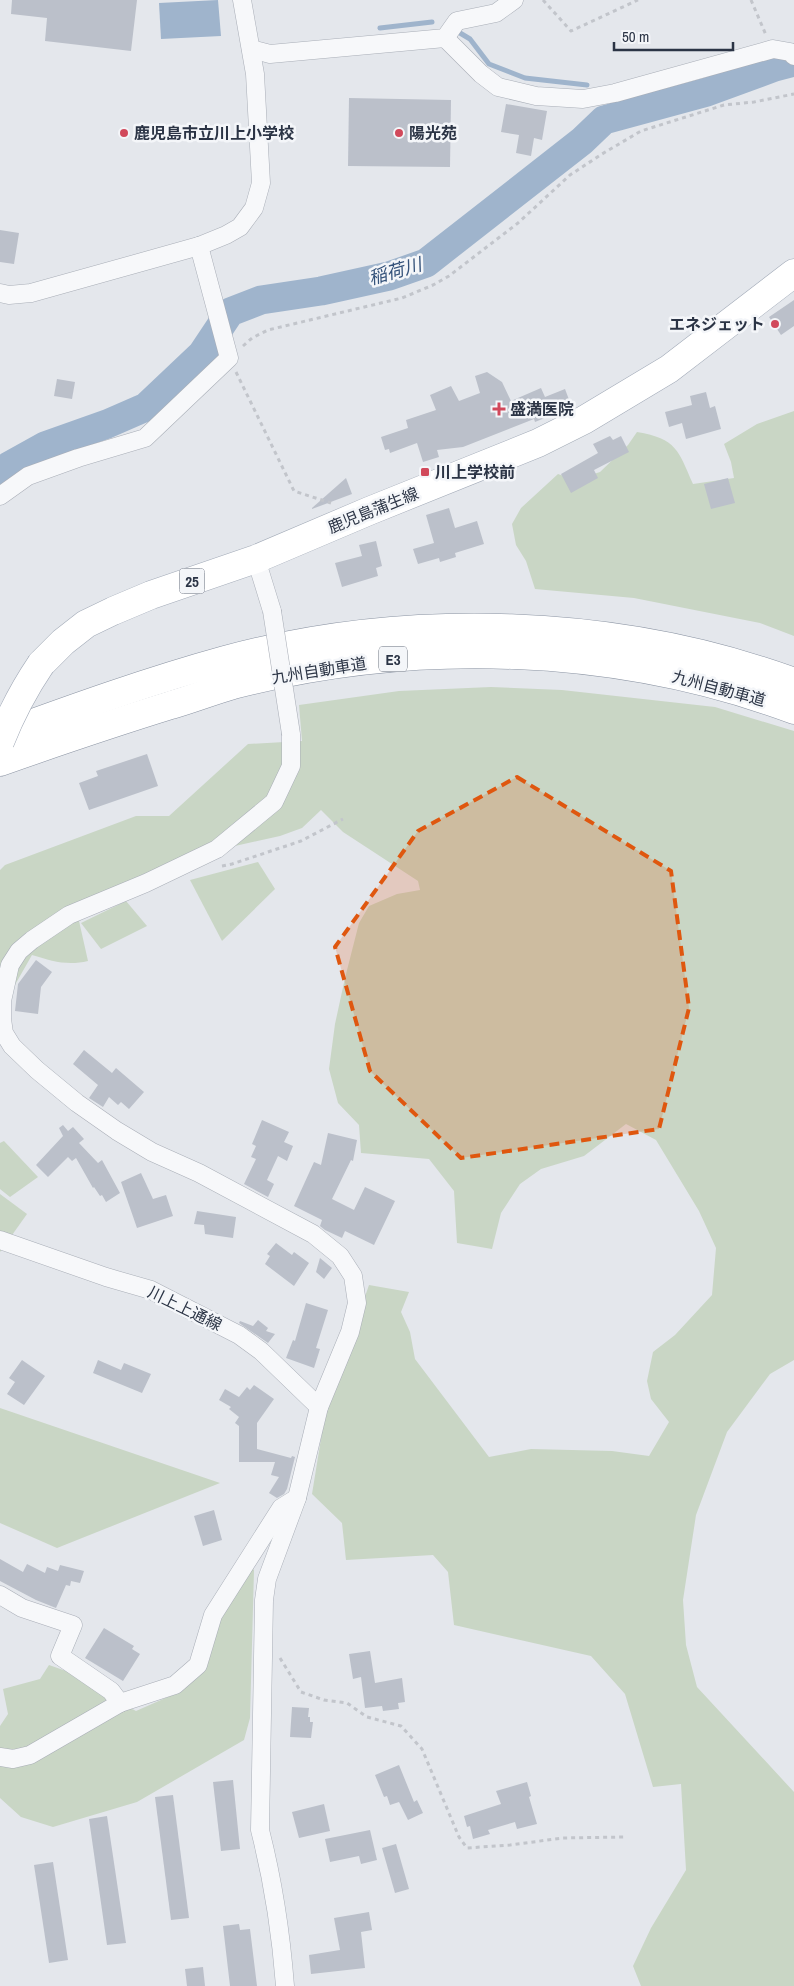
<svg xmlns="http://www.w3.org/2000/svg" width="794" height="1986" font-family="'Archivo Narrow','Noto Sans JP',sans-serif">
	<rect width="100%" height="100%" fill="#e4e7ec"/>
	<g fill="#c9d6c5">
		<path d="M 794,411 L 794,636 L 760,623 L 634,598 L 535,589 L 526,561 L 516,545 L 512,524 L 521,508 L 558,474 L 575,480 L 600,472 L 628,445 L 637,432 C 677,439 678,450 693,484 L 734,478 L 731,462 L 724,444 L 757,424 Z"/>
		<path d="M 491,687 L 562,690 L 715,707 L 794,731 L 794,1360 L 770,1374 L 727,1432 L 696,1515 L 683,1600 L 686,1645 L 697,1687 L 794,1792 L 794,1986 L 641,1986 L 633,1966 L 651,1928 L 686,1870 L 681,1784 L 653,1787 L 625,1694 L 591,1656 L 454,1625 L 448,1572 L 433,1555 L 346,1560 L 342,1523 L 312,1494 L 326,1408 L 369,1285 L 409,1292 L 401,1312 L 410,1332 L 415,1359 L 489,1457 L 531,1449 L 612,1451 L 649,1456 L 669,1422 L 651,1399 L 647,1381 L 653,1352 L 675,1335 L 712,1295 L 716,1248 L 699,1211 L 656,1140 L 626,1124 L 584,1156 L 541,1169 L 520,1184 L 501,1213 L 492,1249 L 457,1243 L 454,1191 L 429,1159 L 361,1153 L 359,1125 L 338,1103 L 329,1069 L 335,1024 L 345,978 L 359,923 L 369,906 L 397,894 L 420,890 L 418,881 L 343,832 L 321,810 L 302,828 L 280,836 L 177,859 L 77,912 L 88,961 C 67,966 52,961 32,955 L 0,1011 L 0,870 L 5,865 L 136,816 L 169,816 L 248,744 L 302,741 L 299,705 L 399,691 Z"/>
		<polygon points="258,862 275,889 222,941 190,880"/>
		<polygon points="126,901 147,926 101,949 81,923"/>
		<polygon points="4,1141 38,1177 10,1197 0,1189 0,1143"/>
		<polygon points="0,1194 27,1214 0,1252"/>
		<polygon points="0,1408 220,1483 57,1548 0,1523"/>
		<polygon points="250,1566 254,1570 250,1718 244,1740 137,1802 53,1827 21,1817 0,1798 0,1726 8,1714 3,1689 40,1679 49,1665 86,1678 123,1704 136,1711 170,1696"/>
	</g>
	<polygon fill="#9fb4cc" points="218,0 221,36 161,39 159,3"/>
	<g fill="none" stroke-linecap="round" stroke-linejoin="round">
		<g stroke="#9fb4cc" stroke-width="5">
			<polyline points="380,28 432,22"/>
			<polyline points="460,33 470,39 489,64 525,78 587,85"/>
			<polyline points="612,104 624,114"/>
		</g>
		<polyline stroke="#9fb4cc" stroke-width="29" points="0,473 9,466 45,446 107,424 146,407 202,354 230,312 261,300 321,291 389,276 426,263 582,141 604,120 707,92 775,67 794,62"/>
	</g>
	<g fill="#bbc0ca">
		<polygon points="12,0 137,0 131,51 45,41 47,18 11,14"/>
		<polygon points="349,98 451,100 450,167 348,166"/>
		<polygon points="506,104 547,111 542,140 534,138 531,156 516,153 519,135 501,132"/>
		<polygon points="0,230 19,233 14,264 0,262"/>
		<polygon points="794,300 794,326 781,335 769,317"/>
		<polygon points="487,372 502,382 511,401 541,388 545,397 565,389 571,405 551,412 552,415 535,422 534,419 463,447 437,450 439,457 423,462 417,443 390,453 389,449 385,450 381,437 408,428 406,420 436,410 430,395 451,386 459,401 480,393 475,376"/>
		<polygon points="57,379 75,382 72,399 54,396"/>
		<polygon points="706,392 710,408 715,406 721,429 686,439 682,423 669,427 665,412 692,405 690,396"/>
		<polygon points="610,436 613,440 621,436 629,452 594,470 598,478 571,493 561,474 598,453 593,444"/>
		<polygon points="346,478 352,494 312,509 312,508"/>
		<polygon points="728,478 735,503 711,509 704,484"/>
		<polygon points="449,508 455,528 477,521 484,544 455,553 456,557 440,562 439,558 418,564 413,549 434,543 426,515"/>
		<polygon points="376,541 382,566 376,568 378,576 342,587 335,563 362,556 359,545"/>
		<polygon points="147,754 158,786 89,810 79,783 98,776 96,771"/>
		<polygon points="36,960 52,972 41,987 38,1014 15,1011 18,984"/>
		<polygon points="84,1050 112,1073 116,1068 144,1092 129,1109 121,1102 118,1105 109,1097 103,1107 89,1098 98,1085 73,1064"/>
		<polygon points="262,1120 289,1132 284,1142 293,1146 287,1161 278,1156 267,1180 274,1184 268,1197 244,1184 256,1159 251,1157 256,1146 252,1144"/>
		<polygon points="63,1125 68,1131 73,1127 84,1139 79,1143 98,1163 102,1160 120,1193 106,1202 102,1195 100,1196 94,1187 93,1188 76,1158 72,1161 68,1157 48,1177 36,1165 63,1136 59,1128"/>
		<polygon points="328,1133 357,1140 353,1161 351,1160 332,1199 354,1210 365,1187 395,1201 374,1245 345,1231 342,1238 325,1230 320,1226 322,1220 294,1206 314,1162 321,1165"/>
		<polygon points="141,1173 153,1199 166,1195 173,1216 137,1228 121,1182"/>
		<polygon points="197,1211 236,1217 233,1238 205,1234 204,1225 194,1224"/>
		<polygon points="276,1243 292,1255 294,1252 309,1263 294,1286 265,1264 270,1256 267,1254"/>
		<polygon points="320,1258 332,1268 324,1279 316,1272"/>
		<polygon points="306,1303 328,1310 316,1348 320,1349 314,1368 286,1358 293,1340 295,1341"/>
		<polygon points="258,1320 268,1328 266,1331 275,1334 268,1343 239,1323 240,1321 253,1326"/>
		<polygon points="22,1360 45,1376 24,1405 7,1394 15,1382 9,1378"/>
		<polygon points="98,1360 121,1370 124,1363 151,1374 142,1393 93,1373"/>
		<polygon points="254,1385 274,1399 257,1423 257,1449 291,1458 292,1456 295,1457 287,1489 284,1494 277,1498 269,1493 279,1477 271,1475 275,1462 239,1462 239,1426 235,1423 239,1417 229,1409 231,1407 219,1400 225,1389 239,1397 247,1387 250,1390"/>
		<polygon points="214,1510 222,1540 203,1546 194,1516"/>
		<polygon points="0,1559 23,1572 27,1564 45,1573 47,1567 58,1571 60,1565 84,1571 80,1583 71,1581 70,1586 66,1585 56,1608 36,1600 0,1581"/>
		<polygon points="104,1628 134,1646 132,1649 140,1654 123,1681 85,1658"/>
		<polygon points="370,1651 375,1683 402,1678 405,1702 398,1703 399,1709 383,1711 382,1706 365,1708 361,1677 353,1679 349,1654"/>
		<polygon points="292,1707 309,1708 308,1717 310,1717 310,1722 313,1722 311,1738 290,1737"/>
		<polygon points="399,1765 414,1802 417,1800 423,1813 408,1820 399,1802 390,1805 387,1796 384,1797 375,1775"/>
		<polygon points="233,1780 240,1849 221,1851 213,1782"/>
		<polygon points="527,1782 531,1796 529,1797 537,1824 517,1829 515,1822 488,1830 490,1834 473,1839 470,1826 467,1827 464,1816 501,1804 496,1791"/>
		<polygon points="173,1795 189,1918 171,1920 155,1797"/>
		<polygon points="324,1804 330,1831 299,1838 292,1812"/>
		<polygon points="107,1816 126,1943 107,1945 89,1819"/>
		<polygon points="370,1830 377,1860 361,1864 359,1856 330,1862 325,1839"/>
		<polygon points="396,1844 409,1889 395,1893 382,1848"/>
		<polygon points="53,1862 68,1960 49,1963 34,1865"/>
		<polygon points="369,1912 372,1930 361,1932 365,1968 311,1974 309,1955 340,1950 334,1918"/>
		<polygon points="239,1924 240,1930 250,1929 257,1986 230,1986 223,1926"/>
		<polygon points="203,1967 205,1986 187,1986 185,1969"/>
	</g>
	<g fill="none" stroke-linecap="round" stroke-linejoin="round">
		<defs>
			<g id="minor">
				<polyline points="445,38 481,74 498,87 536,96 583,99 615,93 773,49 790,52 794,56"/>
				<polyline points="251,49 270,54 445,38 457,21 496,13 514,0"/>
				<polyline points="0,293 9,295 31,293 199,246 226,235 240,227 254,208 261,183 255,74 242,0"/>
				<polyline points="0,496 28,476 78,458 145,438 229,358 199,246"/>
				<polyline points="256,559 272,611"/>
				<polyline points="0,1240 106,1277 151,1290 239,1335 261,1351 319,1407"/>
				<polyline points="0,1595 22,1608 73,1625 60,1656 111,1691 120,1703 175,1685 198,1665 213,1615 281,1508 297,1498"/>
				<polyline points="0,1757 13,1759 30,1755 120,1703"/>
				<path d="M 285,1986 C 281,1933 273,1881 260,1830 L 264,1600 L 267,1579 L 297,1498 L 319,1407 L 350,1332 L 357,1303 L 353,1276 L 340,1256 L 313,1234 L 199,1173 L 152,1152 L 117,1131 L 77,1103 L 37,1070 L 12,1046 L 4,1033 L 2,1019 L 2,1001 L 10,965 L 19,951 L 32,940 L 69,915 L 146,883 L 217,849 L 274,802 L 291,766 L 291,734"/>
			</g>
			<polyline id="primary" points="41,664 63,642 86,624 113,611 151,595 256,559 369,511 538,443 584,420 669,369 794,273"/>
			<g id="motorway">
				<path d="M 0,735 C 74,708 149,681 225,660 C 407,611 617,617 794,682"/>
				<path d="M 0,762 C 57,742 113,723 171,705 C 192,699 212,691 233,685 C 416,638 617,644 794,710"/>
			</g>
		</defs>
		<use href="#minor" stroke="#a9aeb7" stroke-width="19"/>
		<use href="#primary" stroke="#a3abb8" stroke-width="29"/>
		<use href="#motorway" stroke="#8b94a3" stroke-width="29"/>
		<g stroke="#c2c5cb" stroke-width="3" stroke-dasharray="4 4" stroke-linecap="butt">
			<polyline points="543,0 571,31 638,0"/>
			<polyline points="751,0 766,35"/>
			<polyline points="243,346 252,338 268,330 402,298 433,285 449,276 518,223 570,175 602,154 641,131 724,105 754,102 794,94"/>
			<polyline points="236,372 294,491 331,503"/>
			<polyline points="222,866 232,864 301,841 343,819"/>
			<polyline points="280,1658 301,1692 324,1700 347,1703 367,1717 401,1726 422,1749 459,1837 467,1848 510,1845 563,1838 624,1837"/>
		</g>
		<use href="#minor" stroke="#f7f8fa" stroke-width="18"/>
		<use href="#primary" stroke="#fff" stroke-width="28"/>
		<use href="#motorway" stroke="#fff" stroke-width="28"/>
		<defs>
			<polyline id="minor-bridge" points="272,611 291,734"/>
			<path id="primary-bridge" d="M 0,742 C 11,714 24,689 41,664"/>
		</defs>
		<use href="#minor-bridge" stroke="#a9aeb7" stroke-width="19" stroke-linecap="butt"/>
		<use href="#primary-bridge" stroke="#a3abb8" stroke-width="29" stroke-linecap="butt"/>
		<use href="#minor-bridge" stroke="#f7f8fa" stroke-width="18"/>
		<use href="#primary-bridge" stroke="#fff" stroke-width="28"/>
	</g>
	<path fill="#df570f" fill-opacity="0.2" stroke="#df570f" stroke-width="4" stroke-dasharray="10 6" stroke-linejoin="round" d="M 517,777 L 671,871 L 689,1008 L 659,1129 L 461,1158 L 370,1071 L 335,947 L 418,831 Z"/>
	<g fill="#d1495b" stroke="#f4f6f9" stroke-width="2">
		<circle cx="124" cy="133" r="5"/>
		<circle cx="399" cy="133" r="5"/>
		<circle cx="775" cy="324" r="5"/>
		<path d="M496.5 401.5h5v5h5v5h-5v5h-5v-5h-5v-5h5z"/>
		<rect x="420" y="467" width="10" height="10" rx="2.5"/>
	</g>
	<g text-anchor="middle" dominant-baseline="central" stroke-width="5" stroke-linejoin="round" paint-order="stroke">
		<g fill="#f4f6f9" stroke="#676e7b" stroke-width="1">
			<rect x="179.5" y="568.5" width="25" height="25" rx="4"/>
			<rect x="379" y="646.5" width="28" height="25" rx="4"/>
		</g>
		<g font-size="15" font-weight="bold" fill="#2b3445">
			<text x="192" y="581">25</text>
			<text x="393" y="659">E3</text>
		</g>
		<g font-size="16" font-weight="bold" fill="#2b3445" stroke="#f4f6f9" text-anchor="start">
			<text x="134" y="133">鹿児島市立川上小学校</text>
			<text x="409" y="133">陽光苑</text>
			<text x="765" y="324" text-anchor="end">エネジェット</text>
			<text x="510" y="409">盛満医院</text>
			<text x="435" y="472">川上学校前</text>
		</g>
		<g font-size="16" fill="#2b3445" stroke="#f4f6f9">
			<text transform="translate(373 510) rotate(-22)">鹿児島蒲生線</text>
			<text transform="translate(319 670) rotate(-9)">九州自動車道</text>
			<text transform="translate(719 688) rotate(15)">九州自動車道</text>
			<text transform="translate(185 1308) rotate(26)">川上上通線</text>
		</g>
		<g font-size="18" font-style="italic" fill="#34527a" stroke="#f4f6f9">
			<text transform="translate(395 271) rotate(-16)">稲荷川</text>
		</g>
	</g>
	<path d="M614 42v8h119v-8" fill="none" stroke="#2b3445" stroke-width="2.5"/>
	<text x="622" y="42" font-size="15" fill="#2b3445" stroke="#f4f6f9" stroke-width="4" paint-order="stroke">50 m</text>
</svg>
